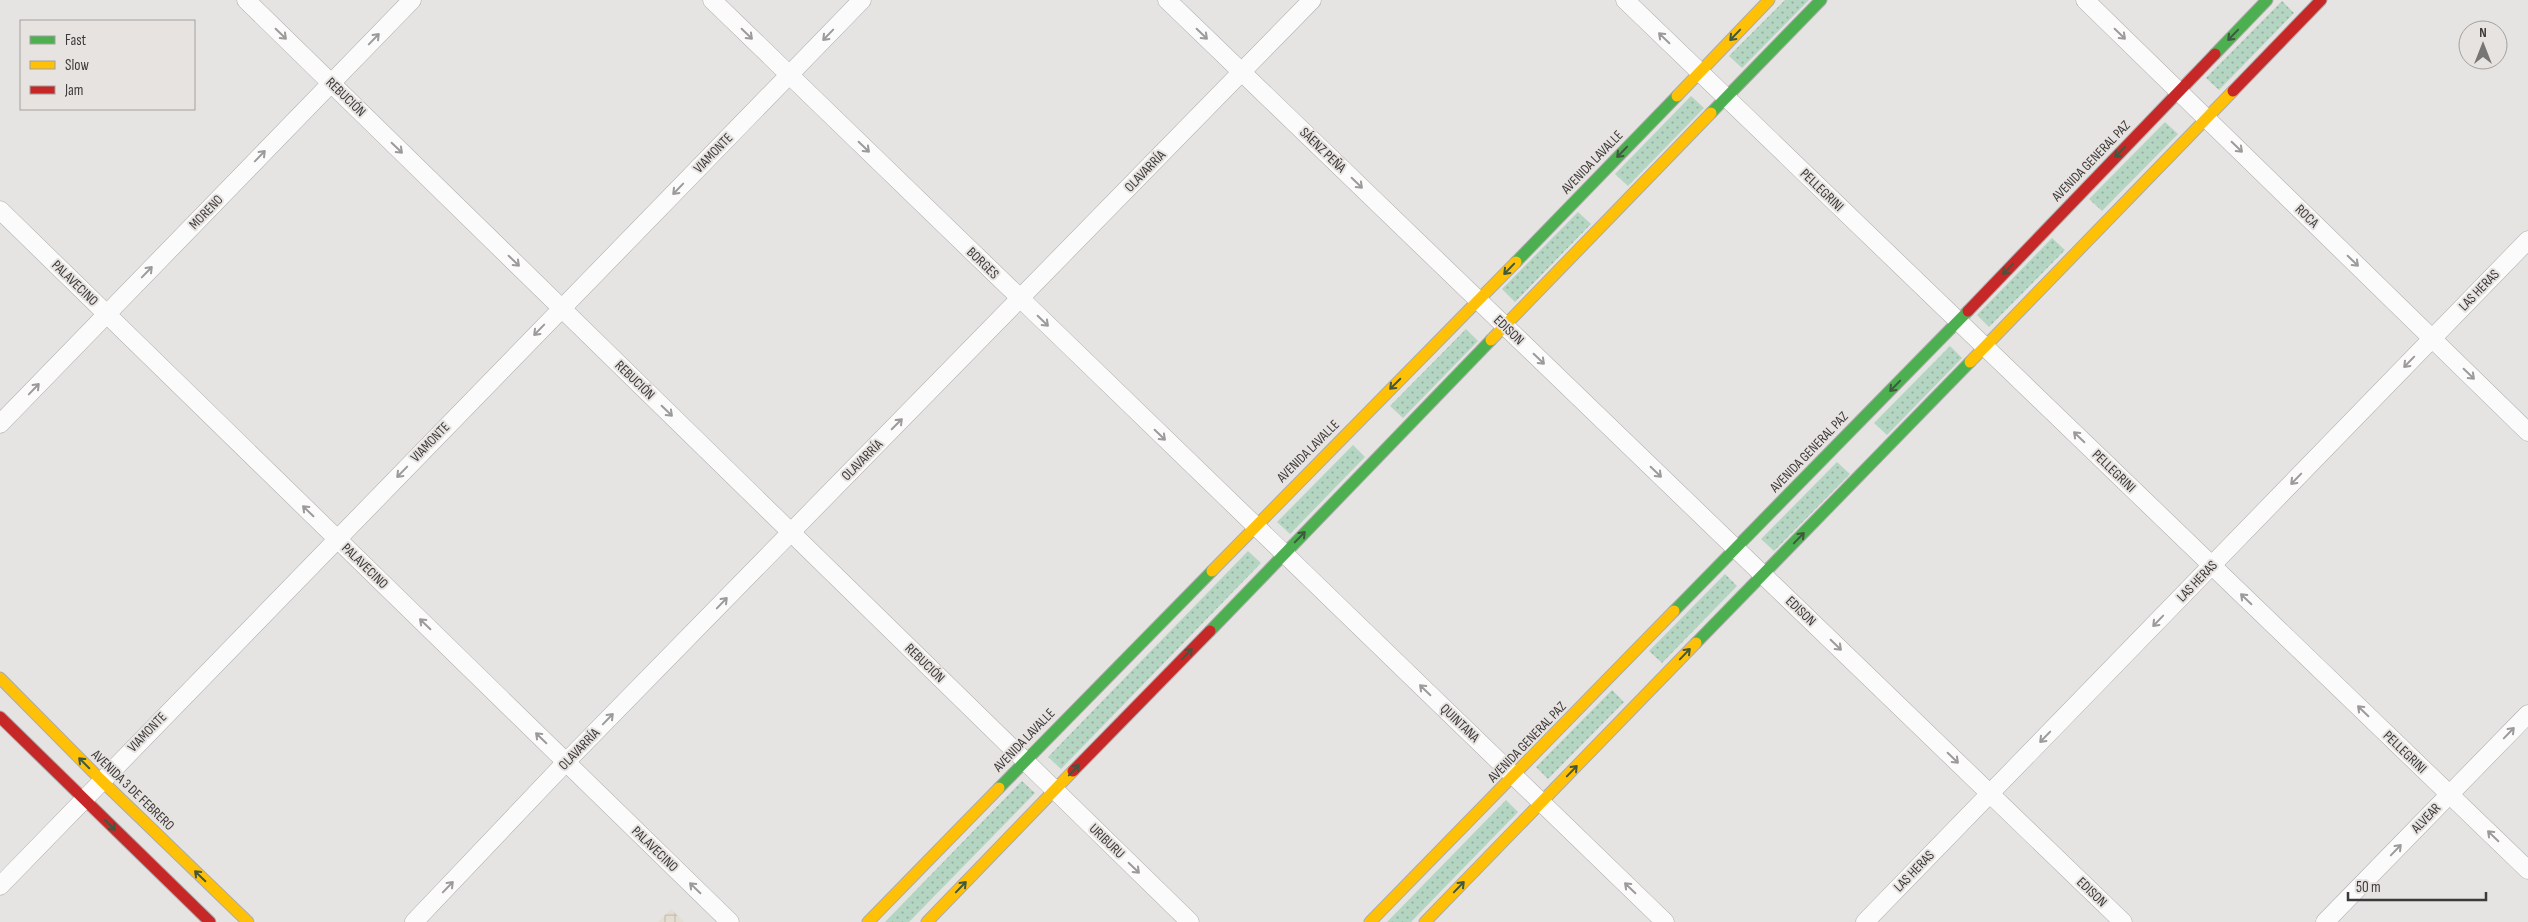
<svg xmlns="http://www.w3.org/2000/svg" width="2528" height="922" font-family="'Sofia Sans Condensed',sans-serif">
	<defs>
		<pattern id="industrial-grid" width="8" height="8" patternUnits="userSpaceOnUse" patternTransform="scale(1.25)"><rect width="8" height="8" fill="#e4ded2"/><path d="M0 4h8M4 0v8" fill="none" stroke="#c4bfb5"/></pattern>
		<pattern id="grass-dots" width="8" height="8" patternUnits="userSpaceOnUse" patternTransform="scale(1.25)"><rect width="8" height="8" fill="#b5d5c3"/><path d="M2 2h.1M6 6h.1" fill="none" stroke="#94ae9f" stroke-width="1.8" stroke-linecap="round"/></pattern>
	</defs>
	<rect width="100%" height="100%" fill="#e6e4e2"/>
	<polygon fill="url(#industrial-grid)" points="671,909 684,922 658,922"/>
	<g fill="url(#grass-dots)">
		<polygon points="1785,0 1809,0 1742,68 1729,56"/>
		<polygon points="2282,1 2294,13 2219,90 2206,78"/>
		<polygon points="1691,96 1704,108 1628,186 1615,174"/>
		<polygon points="2165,122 2178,134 2102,211 2089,199"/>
		<polygon points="1578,212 1591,224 1515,302 1502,289"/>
		<polygon points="2052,238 2065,250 1989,327 1977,315"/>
		<polygon points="1466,329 1478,341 1403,418 1390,406"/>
		<polygon points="1950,346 1962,358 1887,435 1874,423"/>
		<polygon points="1353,445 1365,457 1290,534 1277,522"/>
		<polygon points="1837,462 1850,474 1774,551 1761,539"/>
		<polygon points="1248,551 1261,563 1061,769 1048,757"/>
		<polygon points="1725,574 1737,586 1662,663 1649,651"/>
		<polygon points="1612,690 1624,702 1548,779 1536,767"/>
		<polygon points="1022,781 1035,793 909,922 885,922"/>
		<polygon points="1506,800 1518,812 1411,922 1387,922"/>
	</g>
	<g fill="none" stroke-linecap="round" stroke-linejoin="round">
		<defs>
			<g id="street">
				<polyline points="246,0 1190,922"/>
				<polyline points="712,0 1665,922"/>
				<polyline points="1167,0 2123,922"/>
				<polyline points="1625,0 2528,870"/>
				<polyline points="2085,0 2528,432"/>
				<polyline points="0,210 730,922"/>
				<polyline points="0,424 412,0"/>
				<polyline points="0,886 862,0"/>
				<polyline points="414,922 566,762 1312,0"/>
				<polyline points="1865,922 2528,240"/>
				<polyline points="2325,922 2528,714"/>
			</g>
			<g id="fast">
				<polyline points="2215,54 2267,0"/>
				<polyline points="1711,113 1821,0"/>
				<polyline points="1516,262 1677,96"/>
				<polyline points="1674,611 1968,311"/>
				<polyline points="1210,631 1491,340"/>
				<polyline points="1696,643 1970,362"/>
				<polyline points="999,788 1212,571"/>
			</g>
			<g id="slow">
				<polyline points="1677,96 1769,0"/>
				<polyline points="1491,340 1711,113"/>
				<polyline points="1970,362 2233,91"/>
				<polyline points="1212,571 1516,262"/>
				<polyline points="0,678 101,780 248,922"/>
				<polyline points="868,922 999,788"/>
				<polyline points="927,922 1073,771"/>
				<polyline points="1370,922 1674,611"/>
				<polyline points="1425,922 1696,643"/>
			</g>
			<g id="jam">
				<polyline points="2233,91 2321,0"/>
				<polyline points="1968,311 2215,54"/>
				<polyline points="0,717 210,922"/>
				<polyline points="1073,771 1210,631"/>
			</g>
		</defs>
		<use href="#street" stroke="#adabaa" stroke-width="19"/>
		<use href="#fast" stroke="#adabaa" stroke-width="13"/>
		<use href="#slow" stroke="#adabaa" stroke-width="13"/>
		<use href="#jam" stroke="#adabaa" stroke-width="13"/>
		<use href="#street" stroke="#fbfbfb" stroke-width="18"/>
		<use href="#fast" stroke="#4caf50" stroke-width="11"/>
		<use href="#slow" stroke="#ffc107" stroke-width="11"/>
		<use href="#jam" stroke="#c62828" stroke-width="11"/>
	</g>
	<defs><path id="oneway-shaft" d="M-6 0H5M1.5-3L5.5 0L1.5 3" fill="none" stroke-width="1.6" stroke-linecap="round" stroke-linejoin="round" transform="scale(1.25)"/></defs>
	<g stroke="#9c9b9a">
		<use href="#oneway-shaft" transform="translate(281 34) rotate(44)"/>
		<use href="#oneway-shaft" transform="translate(747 34) rotate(44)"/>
		<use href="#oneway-shaft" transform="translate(1202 34) rotate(44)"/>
		<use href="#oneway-shaft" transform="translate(2120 34) rotate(44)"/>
		<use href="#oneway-shaft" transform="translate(828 35) rotate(134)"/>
		<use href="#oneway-shaft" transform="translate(1664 38) rotate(-136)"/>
		<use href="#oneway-shaft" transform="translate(374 39) rotate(-46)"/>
		<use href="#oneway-shaft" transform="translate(864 147) rotate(44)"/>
		<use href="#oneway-shaft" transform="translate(2237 147) rotate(44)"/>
		<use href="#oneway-shaft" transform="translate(397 148) rotate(44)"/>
		<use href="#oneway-shaft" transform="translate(260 156) rotate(-46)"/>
		<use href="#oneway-shaft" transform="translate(1357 183) rotate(44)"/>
		<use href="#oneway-shaft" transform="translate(678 189) rotate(134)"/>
		<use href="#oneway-shaft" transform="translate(514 261) rotate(44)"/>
		<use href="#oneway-shaft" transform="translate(2353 261) rotate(44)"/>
		<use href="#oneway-shaft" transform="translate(147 272) rotate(-46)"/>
		<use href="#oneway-shaft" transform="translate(1043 321) rotate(44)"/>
		<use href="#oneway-shaft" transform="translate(539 330) rotate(134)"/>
		<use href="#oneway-shaft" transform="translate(1539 359) rotate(44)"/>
		<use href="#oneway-shaft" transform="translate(2409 362) rotate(134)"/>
		<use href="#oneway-shaft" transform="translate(2469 374) rotate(44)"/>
		<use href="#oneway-shaft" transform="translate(34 389) rotate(-46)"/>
		<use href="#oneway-shaft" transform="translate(667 411) rotate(44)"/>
		<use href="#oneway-shaft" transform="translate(897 424) rotate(-45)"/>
		<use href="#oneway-shaft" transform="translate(1160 435) rotate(44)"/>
		<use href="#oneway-shaft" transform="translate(2079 437) rotate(-136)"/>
		<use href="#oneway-shaft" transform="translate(402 472) rotate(134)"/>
		<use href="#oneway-shaft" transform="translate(1656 472) rotate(44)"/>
		<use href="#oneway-shaft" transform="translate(2296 479) rotate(134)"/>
		<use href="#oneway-shaft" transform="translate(308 511) rotate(-136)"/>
		<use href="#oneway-shaft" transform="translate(2246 599) rotate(-136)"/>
		<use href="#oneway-shaft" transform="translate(722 603) rotate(-46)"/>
		<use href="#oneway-shaft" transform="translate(2158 621) rotate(134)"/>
		<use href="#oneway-shaft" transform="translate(425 624) rotate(-136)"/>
		<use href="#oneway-shaft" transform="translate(1836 645) rotate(44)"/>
		<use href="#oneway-shaft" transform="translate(1425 690) rotate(-136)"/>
		<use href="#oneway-shaft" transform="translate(2363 711) rotate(-136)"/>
		<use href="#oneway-shaft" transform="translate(608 719) rotate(-46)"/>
		<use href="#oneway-shaft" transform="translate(2509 733) rotate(-46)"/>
		<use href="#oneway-shaft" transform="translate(2045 737) rotate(134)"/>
		<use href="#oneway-shaft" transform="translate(541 738) rotate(-136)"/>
		<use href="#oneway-shaft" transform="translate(1953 758) rotate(44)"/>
		<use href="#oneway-shaft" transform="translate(2493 836) rotate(-136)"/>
		<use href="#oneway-shaft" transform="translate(2396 850) rotate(-46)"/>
		<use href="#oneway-shaft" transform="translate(1134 868) rotate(44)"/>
		<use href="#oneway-shaft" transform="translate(448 887) rotate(-46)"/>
		<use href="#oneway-shaft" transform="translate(695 888) rotate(-136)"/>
		<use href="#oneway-shaft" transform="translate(1630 888) rotate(-136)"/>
	</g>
	<g stroke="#415840">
		<use href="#oneway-shaft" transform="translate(1735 35) rotate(134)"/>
		<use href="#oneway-shaft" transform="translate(2233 35) rotate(134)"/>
		<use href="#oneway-shaft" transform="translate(1622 152) rotate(134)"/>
		<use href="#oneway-shaft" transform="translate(2120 152) rotate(134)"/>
		<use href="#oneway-shaft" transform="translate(1509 269) rotate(134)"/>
		<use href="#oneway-shaft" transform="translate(2008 269) rotate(134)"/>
		<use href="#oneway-shaft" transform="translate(1395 384) rotate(135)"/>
		<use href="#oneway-shaft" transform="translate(1895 386) rotate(134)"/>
		<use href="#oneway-shaft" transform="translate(1300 537) rotate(-46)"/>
		<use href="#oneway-shaft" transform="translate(1799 538) rotate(-46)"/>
		<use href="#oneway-shaft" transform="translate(1187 654) rotate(-46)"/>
		<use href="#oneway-shaft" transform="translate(1685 654) rotate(-46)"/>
		<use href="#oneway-shaft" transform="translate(84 763) rotate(-135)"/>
		<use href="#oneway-shaft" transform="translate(1074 770) rotate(-46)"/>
		<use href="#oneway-shaft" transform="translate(1572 771) rotate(-46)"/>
		<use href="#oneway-shaft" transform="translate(110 825) rotate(44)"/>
		<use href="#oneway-shaft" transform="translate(200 876) rotate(-136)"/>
		<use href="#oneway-shaft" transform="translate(961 887) rotate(-46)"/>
		<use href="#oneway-shaft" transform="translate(1459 887) rotate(-46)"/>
	</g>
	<g text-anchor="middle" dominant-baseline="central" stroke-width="4" stroke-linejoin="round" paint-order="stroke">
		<g font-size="14" fill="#3d3b3a" stroke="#e7e3e1">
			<text transform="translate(346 97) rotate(44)">REBUCIÓN</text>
			<text transform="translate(1323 150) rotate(44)">SÁENZ PEÑA</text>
			<text transform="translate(713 153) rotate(-46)">VIAMONTE</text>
			<text transform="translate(2091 161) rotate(-46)">AVENIDA GENERAL PAZ</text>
			<text transform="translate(1592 162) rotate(-46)">AVENIDA LAVALLE</text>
			<text transform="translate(1145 171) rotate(-46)">OLAVARRÍA</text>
			<text transform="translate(1822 190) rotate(44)">PELLEGRINI</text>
			<text transform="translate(206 212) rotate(-46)">MORENO</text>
			<text transform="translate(2307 216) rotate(44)">ROCA</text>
			<text transform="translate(983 263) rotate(44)">BORGES</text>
			<text transform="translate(75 283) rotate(44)">PALAVECINO</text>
			<text transform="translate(2479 290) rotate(-46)">LAS HERAS</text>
			<text transform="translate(1509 330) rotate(44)">EDISON</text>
			<text transform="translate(635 380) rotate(44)">REBUCIÓN</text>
			<text transform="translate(430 442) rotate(-46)">VIAMONTE</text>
			<text transform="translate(1308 451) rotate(-45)">AVENIDA LAVALLE</text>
			<text transform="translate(1809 452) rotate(-46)">AVENIDA GENERAL PAZ</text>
			<text transform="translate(862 460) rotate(-45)">OLAVARRÍA</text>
			<text transform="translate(2114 471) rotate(44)">PELLEGRINI</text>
			<text transform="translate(365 566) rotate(44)">PALAVECINO</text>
			<text transform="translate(2197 581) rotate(-46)">LAS HERAS</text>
			<text transform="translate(1801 611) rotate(44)">EDISON</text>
			<text transform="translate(925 663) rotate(44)">REBUCIÓN</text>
			<text transform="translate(1460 723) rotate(44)">QUINTANA</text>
			<text transform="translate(147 732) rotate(-46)">VIAMONTE</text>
			<text transform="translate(1024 740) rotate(-46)">AVENIDA LAVALLE</text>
			<text transform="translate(1527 742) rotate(-46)">AVENIDA GENERAL PAZ</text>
			<text transform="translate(579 749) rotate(-46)">OLAVARRÍA</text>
			<text transform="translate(2405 752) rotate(44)">PELLEGRINI</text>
			<text transform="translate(133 790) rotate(44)">AVENIDA 3 DE FEBRERO</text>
			<text transform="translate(2426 818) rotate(-46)">ALVEAR</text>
			<text transform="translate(1107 841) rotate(44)">URIBURU</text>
			<text transform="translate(655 849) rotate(44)">PALAVECINO</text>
			<text transform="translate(1914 871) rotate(-46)">LAS HERAS</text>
			<text transform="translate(2092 892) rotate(44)">EDISON</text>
		</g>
	</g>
	<rect x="20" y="20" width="175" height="90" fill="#e7e3e1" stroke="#a3a09e"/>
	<rect x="30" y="36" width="25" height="8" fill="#4caf50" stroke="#a3a09e"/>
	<text x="65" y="45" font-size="15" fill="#3d3b3a">Fast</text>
	<rect x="30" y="61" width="25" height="8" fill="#ffc107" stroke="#a3a09e"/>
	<text x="65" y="70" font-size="15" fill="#3d3b3a">Slow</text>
	<rect x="30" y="86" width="25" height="8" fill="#c62828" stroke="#a3a09e"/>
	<text x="65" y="95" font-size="15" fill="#3d3b3a">Jam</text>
	<g transform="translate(2483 45)"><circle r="24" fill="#e7e3e1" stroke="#a3a09e"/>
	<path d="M0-4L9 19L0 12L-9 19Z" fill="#787675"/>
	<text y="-8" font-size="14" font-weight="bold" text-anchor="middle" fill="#3d3b3a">N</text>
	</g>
	<path d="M2348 892v8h138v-8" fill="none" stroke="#3d3b3a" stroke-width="2.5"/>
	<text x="2356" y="892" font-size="15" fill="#3d3b3a" stroke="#e7e3e1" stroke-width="4" paint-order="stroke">50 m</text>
</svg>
